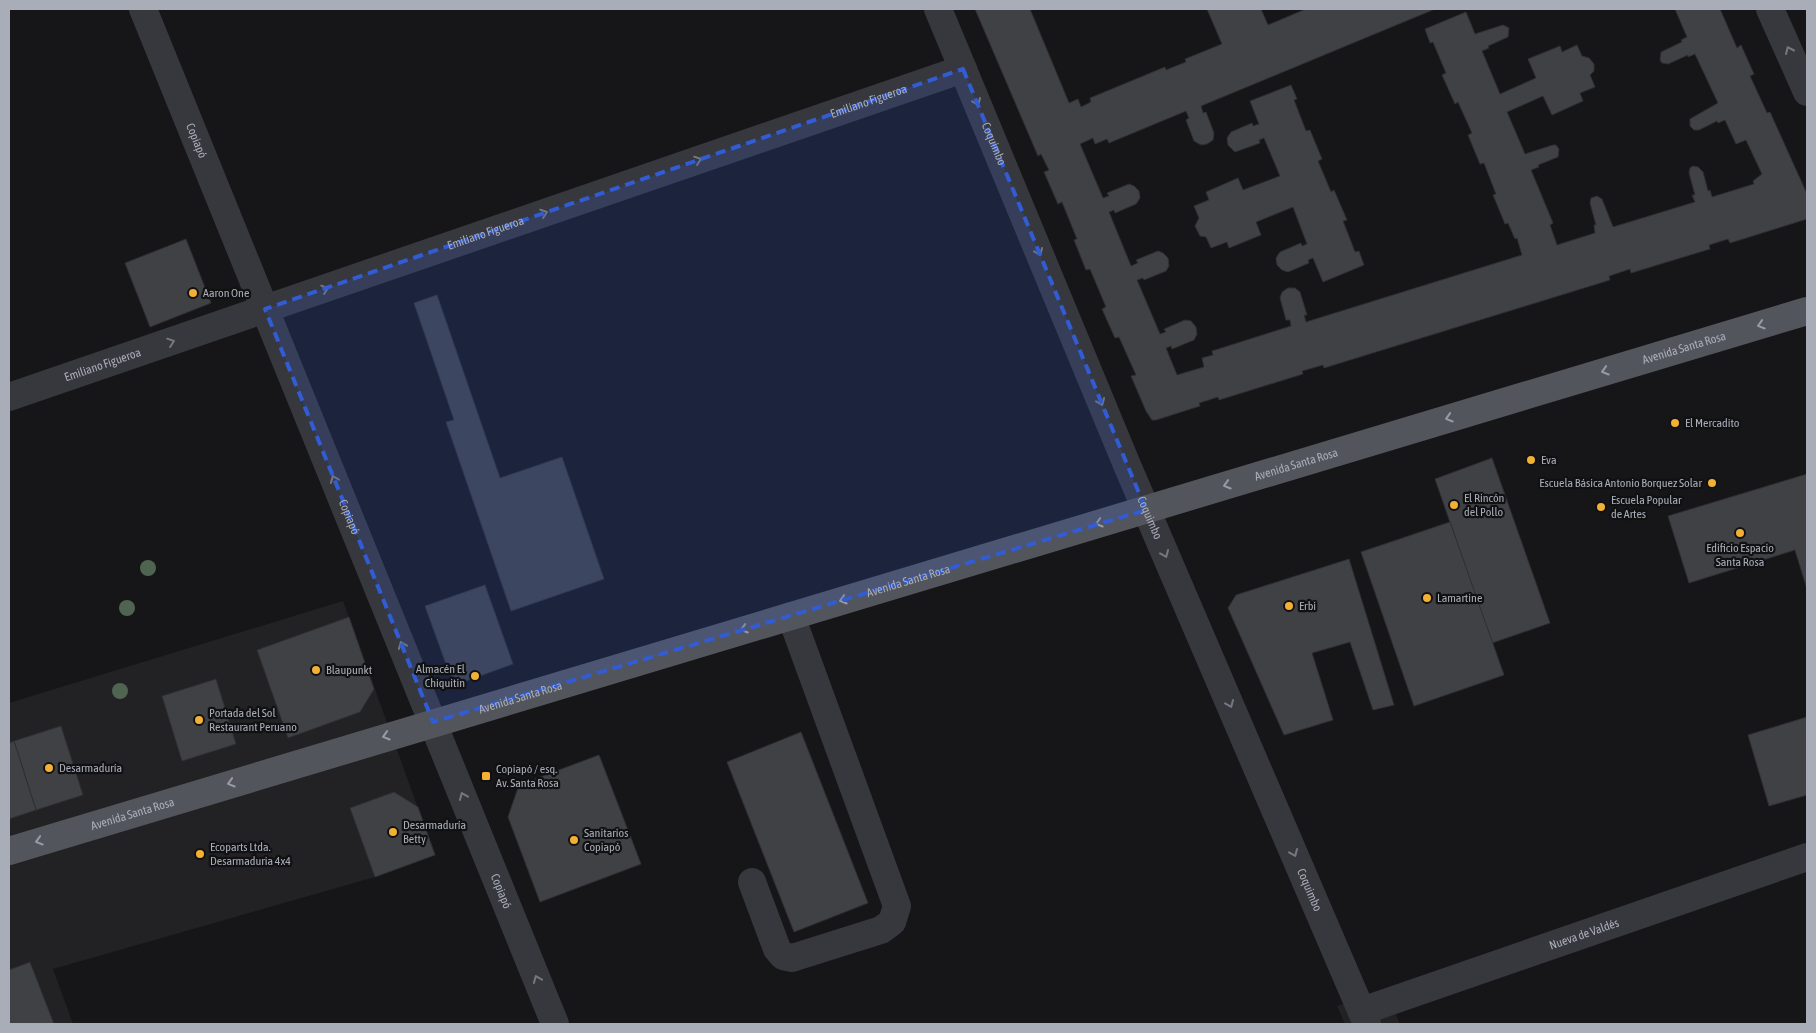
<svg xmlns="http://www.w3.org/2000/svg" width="1816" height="1033" font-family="'Asap Condensed',sans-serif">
	<rect width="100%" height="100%" fill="#161618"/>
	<g fill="#222225">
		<polygon points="343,601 435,855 375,877 53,969 73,1024 9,1024 9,703"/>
		<polygon points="1385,990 1400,1024 1345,1024 1337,1006"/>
	</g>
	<g fill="#404145" stroke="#303034">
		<polygon points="975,9 1030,9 1069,103 1078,99 1081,107 1091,102 1090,98 1165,67 1166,70 1186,62 1185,59 1222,44 1207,9 1261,9 1268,25 1306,9 1435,9 1201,106 1203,113 1206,112 1214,133 1213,140 1207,144 1201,145 1194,141 1186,120 1189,118 1186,111 1109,143 1107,139 1095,144 1093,138 1080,144 1103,198 1109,196 1107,193 1129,184 1134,186 1139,191 1140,198 1136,204 1115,213 1114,210 1109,212 1131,266 1138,263 1136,260 1158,251 1163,253 1168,258 1169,266 1166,271 1144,280 1143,278 1137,280 1160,334 1166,332 1164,329 1185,320 1191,321 1196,327 1197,334 1194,340 1172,349 1171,346 1166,348 1177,375 1204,367 1202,358 1213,355 1212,351 1291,326 1290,320 1286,320 1280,298 1282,292 1288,288 1295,288 1300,292 1307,315 1304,315 1306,322 1522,255 1517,238 1515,239 1508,223 1505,224 1493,195 1496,194 1484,163 1480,164 1468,135 1472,133 1458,102 1455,104 1442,75 1446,73 1433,42 1430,43 1425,29 1466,12 1475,34 1503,25 1509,28 1508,37 1488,46 1489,48 1482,51 1500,94 1536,78 1528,59 1560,46 1562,52 1577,45 1582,56 1589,58 1594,64 1594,71 1590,75 1595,87 1580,93 1583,101 1552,115 1543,96 1507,112 1525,154 1553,145 1556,145 1559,149 1558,157 1538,165 1539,167 1531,170 1553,223 1550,225 1557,245 1595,233 1594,225 1596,225 1590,203 1591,198 1597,196 1602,199 1613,227 1695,202 1692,195 1695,195 1689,173 1690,168 1693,166 1698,167 1703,172 1708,191 1710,190 1712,197 1754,184 1753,181 1762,174 1746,140 1736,144 1725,120 1718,123 1717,121 1699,130 1694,130 1690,126 1690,119 1718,103 1695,54 1688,57 1688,55 1668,64 1662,63 1660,60 1661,52 1682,42 1681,40 1687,37 1675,9 1720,9 1737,48 1741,45 1754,74 1750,76 1767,113 1770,112 1807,194 1807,219 1730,243 1728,239 1709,245 1710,249 1631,273 1630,269 1609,276 1610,280 1324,368 1323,365 1302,371 1303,374 1219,400 1218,397 1199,403 1200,406 1156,420 1152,420 1146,411 1131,376 1136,375 1119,337 1115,338 1102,309 1106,307 1090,269 1086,270 1074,240 1077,239 1062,202 1058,204 1044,172 1049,170 1041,154 1038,156"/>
		<polygon points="1291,85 1297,99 1294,100 1306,131 1310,130 1322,159 1318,161 1331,192 1334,190 1347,220 1343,221 1355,252 1359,251 1364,265 1323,282 1313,258 1308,260 1309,263 1288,272 1282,270 1277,265 1276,258 1280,252 1301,243 1302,246 1307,244 1293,207 1256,222 1261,235 1229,248 1227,242 1211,248 1206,237 1200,236 1195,226 1199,218 1194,206 1209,200 1206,192 1238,178 1243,190 1280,176 1264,138 1259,140 1260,143 1235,152 1228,145 1227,138 1231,132 1252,123 1253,126 1259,124 1250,101"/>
		<polygon points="186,239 211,303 150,327 125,263"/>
		<polygon points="437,295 500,478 562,457 604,579 511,611 446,422 454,420 414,303"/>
		<polygon points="1492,458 1550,623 1492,643 1435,479"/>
		<polygon points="1807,474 1807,589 1795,550 1689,583 1668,516"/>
		<polygon points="1450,522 1504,675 1414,706 1361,552"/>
		<polygon points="1349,559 1394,705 1373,710 1350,642 1312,653 1333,720 1284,735 1228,608 1236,595"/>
		<polygon points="485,585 513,664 466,681 450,675 425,606"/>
		<polygon points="349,617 374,689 360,712 288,738 257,650"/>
		<polygon points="216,679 236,744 182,761 162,696"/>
		<polygon points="1807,717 1807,795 1769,806 1748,735"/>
		<polygon points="61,726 83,795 36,810 14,741"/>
		<polygon points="801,732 868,903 794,932 727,762"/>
		<polygon points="14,741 36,810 9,819 9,743"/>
		<polygon points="599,755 641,864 540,902 508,817 519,785"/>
		<polygon points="394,792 418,807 435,855 375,877 350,808"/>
		<polygon points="30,962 54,1024 9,1024 9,970"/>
	</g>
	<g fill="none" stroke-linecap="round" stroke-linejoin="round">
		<g stroke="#37383d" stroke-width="28">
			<path id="s1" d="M 143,9 L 555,1024"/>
			<path id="s2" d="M 938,9 L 1127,465 L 1367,1024"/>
			<polyline points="1770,9 1807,92"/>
			<path id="s3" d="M 9,397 L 963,69"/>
			<polyline points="752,882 777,949 783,956 792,958 881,930 892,922 897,906 791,616"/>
			<path id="s4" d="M 1362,1011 L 1807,857"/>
		</g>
		<path stroke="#53555c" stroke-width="28" id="s5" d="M 9,851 L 1807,311"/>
	</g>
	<g fill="#506452">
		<circle cx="148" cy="568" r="8"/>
		<circle cx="127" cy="608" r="8"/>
		<circle cx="120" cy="691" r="8"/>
	</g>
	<defs><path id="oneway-chevron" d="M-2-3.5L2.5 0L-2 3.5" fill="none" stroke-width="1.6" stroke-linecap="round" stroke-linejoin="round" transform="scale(1.25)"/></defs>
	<g stroke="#757881">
		<use href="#oneway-chevron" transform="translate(1789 50) rotate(-114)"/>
		<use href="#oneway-chevron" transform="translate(977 102) rotate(67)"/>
		<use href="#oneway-chevron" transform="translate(698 160) rotate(-19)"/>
		<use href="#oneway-chevron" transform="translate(544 213) rotate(-19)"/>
		<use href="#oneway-chevron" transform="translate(1039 252) rotate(67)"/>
		<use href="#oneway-chevron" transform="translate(325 289) rotate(-19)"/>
		<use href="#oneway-chevron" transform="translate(171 342) rotate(-19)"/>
		<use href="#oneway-chevron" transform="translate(1101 402) rotate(67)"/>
		<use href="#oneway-chevron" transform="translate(334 479) rotate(-112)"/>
		<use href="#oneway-chevron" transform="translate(1165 554) rotate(67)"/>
		<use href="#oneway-chevron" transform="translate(402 645) rotate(-112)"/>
		<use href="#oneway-chevron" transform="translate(1230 704) rotate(67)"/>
		<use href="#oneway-chevron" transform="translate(463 796) rotate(-112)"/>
		<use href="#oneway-chevron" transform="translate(1294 853) rotate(67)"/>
		<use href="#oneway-chevron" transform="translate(537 979) rotate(-112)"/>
	</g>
	<g stroke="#979ba6">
		<use href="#oneway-chevron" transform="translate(1761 325) rotate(163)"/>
		<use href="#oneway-chevron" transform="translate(1605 371) rotate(163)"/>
		<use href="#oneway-chevron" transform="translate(1449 418) rotate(163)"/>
		<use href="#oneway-chevron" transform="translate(1227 485) rotate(163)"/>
		<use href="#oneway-chevron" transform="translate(1099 523) rotate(164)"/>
		<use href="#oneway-chevron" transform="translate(843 600) rotate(163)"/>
		<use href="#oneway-chevron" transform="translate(744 629) rotate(163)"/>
		<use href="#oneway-chevron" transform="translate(386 736) rotate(163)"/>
		<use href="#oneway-chevron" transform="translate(231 783) rotate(163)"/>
		<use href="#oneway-chevron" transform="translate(39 841) rotate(163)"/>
	</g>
	<path fill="#325cd3" fill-opacity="0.2" stroke="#325cd3" stroke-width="4" stroke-dasharray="10 6" stroke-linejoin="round" d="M 963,69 L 1146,510 L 433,722 L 265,309 Z"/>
	<g fill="#f2b134" stroke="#111113" stroke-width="2">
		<circle cx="193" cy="293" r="5"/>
		<circle cx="1675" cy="423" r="5"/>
		<circle cx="1531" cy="460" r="5"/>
		<circle cx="1712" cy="483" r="5"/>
		<circle cx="1454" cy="505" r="5"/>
		<circle cx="1601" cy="507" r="5"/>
		<circle cx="1740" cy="533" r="5"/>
		<circle cx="1427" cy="598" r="5"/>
		<circle cx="1289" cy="606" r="5"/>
		<circle cx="316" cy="670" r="5"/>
		<circle cx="475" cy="676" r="5"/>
		<circle cx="199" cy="720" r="5"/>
		<circle cx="49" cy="768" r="5"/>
		<rect x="481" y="771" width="10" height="10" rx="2.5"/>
		<circle cx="393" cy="832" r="5"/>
		<circle cx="574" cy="840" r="5"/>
		<circle cx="200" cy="854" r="5"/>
	</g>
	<g text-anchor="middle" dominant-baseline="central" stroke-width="4.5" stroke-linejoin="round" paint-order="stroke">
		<g font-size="12" fill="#a8adb8" stroke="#111113">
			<text stroke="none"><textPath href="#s3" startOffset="909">Emiliano Figueroa</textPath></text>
			<text stroke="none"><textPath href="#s1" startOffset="142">Copiapó</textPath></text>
			<text stroke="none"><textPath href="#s2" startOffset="146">Coquimbo</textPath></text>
			<text stroke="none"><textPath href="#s3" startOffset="504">Emiliano Figueroa</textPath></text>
			<text stroke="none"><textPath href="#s5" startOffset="1749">Avenida Santa Rosa</textPath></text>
			<text stroke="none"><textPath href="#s3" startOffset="99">Emiliano Figueroa</textPath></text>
			<text stroke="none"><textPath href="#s5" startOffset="1344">Avenida Santa Rosa</textPath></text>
			<text stroke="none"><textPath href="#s1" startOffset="548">Copiapó</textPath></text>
			<text stroke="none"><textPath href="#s2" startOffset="551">Coquimbo</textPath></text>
			<text stroke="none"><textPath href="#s5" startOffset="939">Avenida Santa Rosa</textPath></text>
			<text stroke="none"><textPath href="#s5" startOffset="534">Avenida Santa Rosa</textPath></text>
			<text stroke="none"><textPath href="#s5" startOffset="129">Avenida Santa Rosa</textPath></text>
			<text stroke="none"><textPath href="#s2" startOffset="956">Coquimbo</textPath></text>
			<text stroke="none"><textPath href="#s1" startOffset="952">Copiapó</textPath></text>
			<text stroke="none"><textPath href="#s4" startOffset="235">Nueva de Valdés</textPath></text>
		</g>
		<g font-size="12" fill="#a8adb8" stroke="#111113" text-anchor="start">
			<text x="203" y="293">Aaron One</text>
			<text x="1685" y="423">El Mercadito</text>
			<text x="1541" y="460">Eva</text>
			<text x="1702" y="483" text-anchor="end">Escuela Básica Antonio Borquez Solar</text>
			<text x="1464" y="498">El Rincón<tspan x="1464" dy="14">del Pollo</tspan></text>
			<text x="1611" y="500">Escuela Popular<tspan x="1611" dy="14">de Artes</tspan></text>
			<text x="1740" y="548" text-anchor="middle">Edificio Espacio<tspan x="1740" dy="14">Santa Rosa</tspan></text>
			<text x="1437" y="598">Lamartine</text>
			<text x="1299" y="606">Erbi</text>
			<text x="465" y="669" text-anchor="end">Almacén El<tspan x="465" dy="14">Chiquitin</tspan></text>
			<text x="326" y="670">Blaupunkt</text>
			<text x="209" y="713">Portada del Sol<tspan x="209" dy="14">Restaurant Peruano</tspan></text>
			<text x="59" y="768">Desarmaduría</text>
			<text x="496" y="769">Copiapó / esq.<tspan x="496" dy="14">Av. Santa Rosa</tspan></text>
			<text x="403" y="825">Desarmaduría<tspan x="403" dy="14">Betty</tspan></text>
			<text x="584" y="833">Sanitarios<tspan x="584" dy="14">Copiapó</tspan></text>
			<text x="210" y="847">Ecoparts Ltda.<tspan x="210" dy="14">Desarmaduria 4x4</tspan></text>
		</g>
	</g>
	<rect width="1816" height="1033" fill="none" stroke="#a8adb8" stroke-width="20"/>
</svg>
